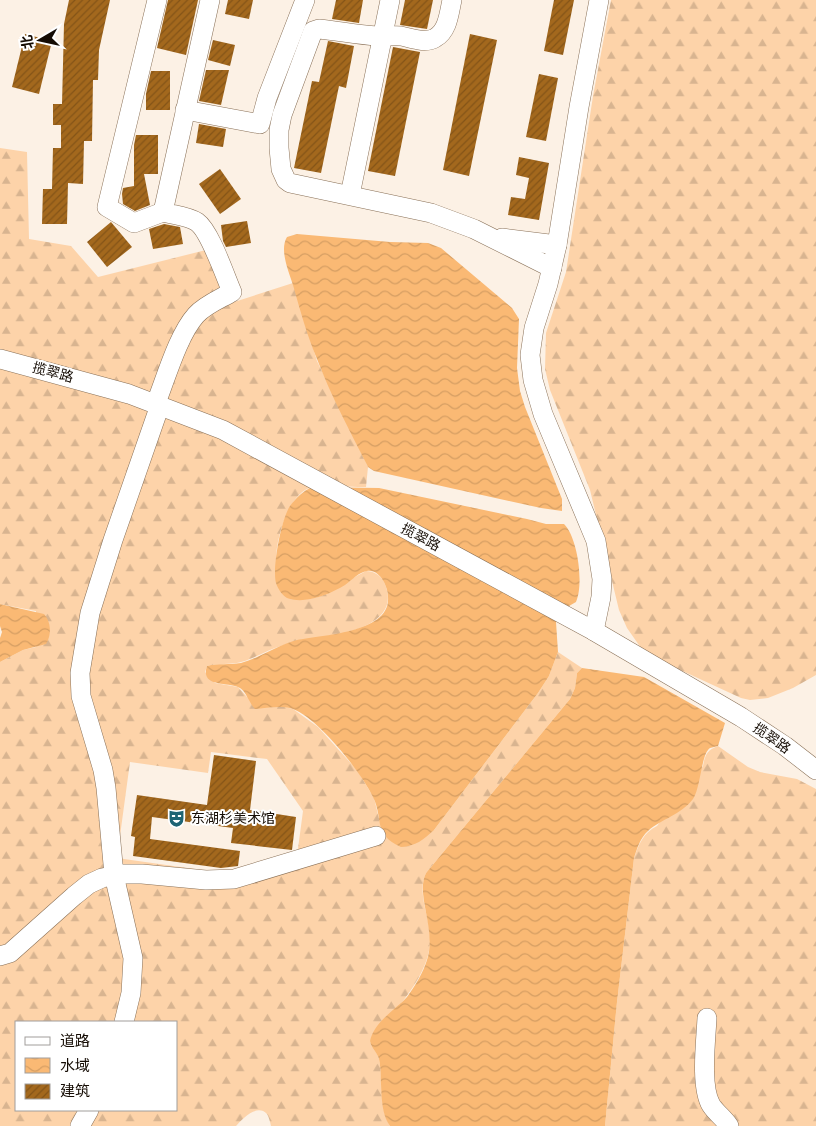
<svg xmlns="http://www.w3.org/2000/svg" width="816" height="1126" font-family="Arial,'Noto Sans SC',sans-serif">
	<defs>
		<pattern id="forest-firs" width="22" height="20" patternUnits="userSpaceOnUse" patternTransform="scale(1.25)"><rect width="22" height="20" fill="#fdd3a9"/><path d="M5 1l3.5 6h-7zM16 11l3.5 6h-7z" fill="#d8b490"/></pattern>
		<pattern id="water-waves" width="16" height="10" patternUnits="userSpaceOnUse" patternTransform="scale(1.25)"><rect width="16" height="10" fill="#fab974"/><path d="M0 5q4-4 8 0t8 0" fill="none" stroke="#d59e63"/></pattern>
		<pattern id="building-hatch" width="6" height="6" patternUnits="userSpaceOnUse" patternTransform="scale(1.25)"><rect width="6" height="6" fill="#a3681d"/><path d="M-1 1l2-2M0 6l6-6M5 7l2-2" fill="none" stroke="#845417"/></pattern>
	</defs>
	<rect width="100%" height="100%" fill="#fcf1e5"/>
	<g fill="url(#forest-firs)" fill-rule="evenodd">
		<polygon points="611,0 816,0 816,675 793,688 768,698 750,700 741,698 650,656 641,648 627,628 619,610 590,490 550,390 545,369 546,333 566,272 593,96"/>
		<path d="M 0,148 L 27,152 L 29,239 L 71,246 L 98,277 L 206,250 L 228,304 L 293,283 L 317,361 L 368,467 L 366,487 C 352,487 324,484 312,487 C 288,493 275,541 276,563 C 277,572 286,589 290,599 C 325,603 338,585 366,571 C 374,571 380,575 384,582 C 408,634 315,637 284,645 C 269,649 256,658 241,662 C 230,665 218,663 207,666 L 205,672 L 215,683 L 238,687 L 247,697 L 293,709 L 318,727 L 357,770 L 374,798 L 382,831 L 434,830 L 538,693 L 549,676 L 558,652 L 582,668 L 577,673 L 575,688 L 570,699 L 426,873 C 416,893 431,919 430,940 C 430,977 392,1013 370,1041 C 371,1048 377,1051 379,1059 C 383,1078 379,1109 390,1126 L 271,1126 C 270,1122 269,1117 267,1114 C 257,1103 242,1119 236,1126 L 0,1126 L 0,662 L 23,650 L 36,647 L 36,611 L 0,604 ZM 211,752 L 267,759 L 303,811 L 297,856 L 237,875 L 117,858 L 130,762 L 208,773 ZM 16,1022 L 176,1022 L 176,1110 L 16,1110 Z"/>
		<path d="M 718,746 L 748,767 L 760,772 L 797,779 L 816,789 L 816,1126 L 605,1126 L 617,1002 L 634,858 C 639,844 643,833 657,826 L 703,766 C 705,755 707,750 718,746 Z"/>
	</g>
	<g fill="url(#water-waves)">
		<path d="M 297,234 L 390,242 L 428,243 L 441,248 L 512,308 L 519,319 L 517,368 L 520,391 L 525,407 L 562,499 L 562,511 L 541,508 L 374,471 L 368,467 C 350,431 331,396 317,359 C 307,335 300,310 293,285 C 289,272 279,250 287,237 Z"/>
		<path d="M 312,487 L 379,488 L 527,519 L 546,524 L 564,524 C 578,538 584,584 576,602 L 562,610 L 556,622 L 558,652 L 549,676 L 538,693 L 434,830 C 423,840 416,846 401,847 C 372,834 384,819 373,797 C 361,772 319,719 293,709 C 282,705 266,708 255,709 C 249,703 246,690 238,687 C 227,682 200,687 207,666 C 218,663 230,665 241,663 C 260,658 277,645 297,640 C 321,635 391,633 388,597 C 388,587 380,569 367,571 C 359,572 352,580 345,585 C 330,594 305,605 287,598 C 282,595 278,589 276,583 C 272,569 281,519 290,506 C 296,498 303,491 312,487 Z"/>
		<path d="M 0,604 L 44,614 C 51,621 52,635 46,644 L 23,650 L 0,662 L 0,638 L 2,632 L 0,626 Z"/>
		<path d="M 582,668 L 644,677 L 725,723 L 718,746 C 715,747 713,747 710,748 C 701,754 701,787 693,799 C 681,815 661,819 648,831 C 640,838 637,849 634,858 L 617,1002 L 605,1126 L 390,1126 C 378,1110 383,1078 379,1059 C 377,1052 371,1048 370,1041 C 374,1022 395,1010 407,997 C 415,986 423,973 427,960 C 437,929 415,895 426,873 L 570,699 L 575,688 L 577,673 Z"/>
	</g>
	<g fill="url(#building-hatch)">
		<polygon points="69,0 110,0 99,50 98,80 93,80 92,141 84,141 83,184 68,183 67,224 42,224 43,189 52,189 53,148 61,148 61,125 53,125 53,104 62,104 64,24"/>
		<polygon points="168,0 198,0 186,55 157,48"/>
		<polygon points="228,0 253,0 249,19 225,14"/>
		<polygon points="336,0 363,0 359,23 332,19"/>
		<polygon points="405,0 433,0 427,29 400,25"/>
		<polygon points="554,0 574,0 563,55 544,51"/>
		<polygon points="25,34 52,41 39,94 12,87"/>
		<polygon points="470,34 497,40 469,176 443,170"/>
		<polygon points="213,40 235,45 230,66 208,60"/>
		<polygon points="328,41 354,46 346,88 339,86 321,173 294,168 312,81 319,82"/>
		<polygon points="393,47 420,52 395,176 368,171"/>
		<polygon points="206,70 229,70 221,105 199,101"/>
		<polygon points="151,71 170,71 170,110 146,110 146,94"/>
		<polygon points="539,74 558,78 546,141 526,137"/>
		<polygon points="199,124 226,129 223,147 196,143"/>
		<polygon points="136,135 158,135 158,174 144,174 150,205 135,211 123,204 122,194 123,188 134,186 134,145"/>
		<polygon points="519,157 549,163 539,220 508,215 511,197 525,199 529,178 516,175"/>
		<polygon points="220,169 241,199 220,214 199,184"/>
		<polygon points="247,221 251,243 226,247 223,241 221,225"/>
		<polygon points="111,222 132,247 107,267 87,242"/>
		<polygon points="164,224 180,227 183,244 153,249 149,229"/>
		<polygon points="214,755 256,761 250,810 296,817 292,850 231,843 233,828 152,817 150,839 240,851 238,866 221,868 133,856 135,837 131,836 137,795 207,805"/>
	</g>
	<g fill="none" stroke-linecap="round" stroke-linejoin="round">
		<defs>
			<g id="minor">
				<polyline points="157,0 107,207 134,223 163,212"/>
				<path d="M 452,0 C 449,13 448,31 435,38 C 425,44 411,38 401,36 C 393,35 385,37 377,36 C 358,35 339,31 319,29 L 313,31 L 282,115 L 279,130 L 279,148 L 281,169 L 286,180 L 290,183 L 431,213 L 474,229 L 552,268"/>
				<polyline points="185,110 260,124 267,98 305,0"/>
				<polyline points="350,195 390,0"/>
				<polyline points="502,238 557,245"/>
				<polyline points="0,359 129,394 223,430 594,631 741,717 785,746 816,770"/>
				<path d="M 156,403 C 166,378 178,335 196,315 C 205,305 220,299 232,292 C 225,276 210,231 197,222 C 188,216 173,215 163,212 L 210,0"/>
				<polyline points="594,631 601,597 602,579 596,541 543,414 533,380 530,355 534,328 548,284 557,245 579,107 599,0"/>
				<polyline points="0,956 10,953 74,896 89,884 102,878 122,874 142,874 206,880 234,879 376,836"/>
				<path d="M 707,1018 C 706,1040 700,1086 711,1105 C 716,1113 724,1118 729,1126"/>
				<polyline points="124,1022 131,993 133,958 114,875 106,788 103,770 81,696 80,673 90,613 113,540 160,405"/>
				<polyline points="80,1126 89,1110"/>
			</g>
		</defs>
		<use href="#minor" stroke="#897057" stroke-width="20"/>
		<use href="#minor" stroke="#fff" stroke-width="19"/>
	</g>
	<defs>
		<symbol id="theatre-bare" viewBox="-9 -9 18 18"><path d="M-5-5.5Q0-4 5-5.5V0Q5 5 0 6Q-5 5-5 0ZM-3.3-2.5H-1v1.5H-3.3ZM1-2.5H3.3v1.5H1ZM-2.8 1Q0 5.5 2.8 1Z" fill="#1e6474" stroke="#fff" stroke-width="2.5" paint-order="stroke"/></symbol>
	</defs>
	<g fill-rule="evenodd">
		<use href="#theatre-bare" x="164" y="806" width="25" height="25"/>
	</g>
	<g text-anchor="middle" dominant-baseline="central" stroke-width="4" stroke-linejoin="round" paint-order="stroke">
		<g font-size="14" fill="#150c04" stroke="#fff">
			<text transform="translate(53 372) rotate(15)">揽翠路</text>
			<text transform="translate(421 537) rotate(28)">揽翠路</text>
			<text transform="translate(772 738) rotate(35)">揽翠路</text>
		</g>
		<g font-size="14" fill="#150c04" stroke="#fff" text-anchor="start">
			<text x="191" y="818">东湖杉美术馆</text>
		</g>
	</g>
	<rect x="15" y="1021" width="162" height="90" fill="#ffffff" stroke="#a19e9b"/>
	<rect x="25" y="1037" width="25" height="8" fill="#ffffff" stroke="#a19e9b"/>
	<text x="60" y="1046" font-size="15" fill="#150c04">道路</text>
	<rect x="25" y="1058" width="25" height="15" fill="url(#water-waves)" stroke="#a19e9b"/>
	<text x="60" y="1071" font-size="15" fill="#150c04">水域</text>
	<rect x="25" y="1084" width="25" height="15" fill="url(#building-hatch)" stroke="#a19e9b"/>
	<text x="60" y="1096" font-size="15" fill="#150c04">建筑</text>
	<g transform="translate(40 40) rotate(261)" stroke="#ffffff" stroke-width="4" paint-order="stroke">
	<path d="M0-4L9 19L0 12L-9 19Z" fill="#150c04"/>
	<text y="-8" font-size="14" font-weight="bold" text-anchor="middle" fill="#150c04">北</text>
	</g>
</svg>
